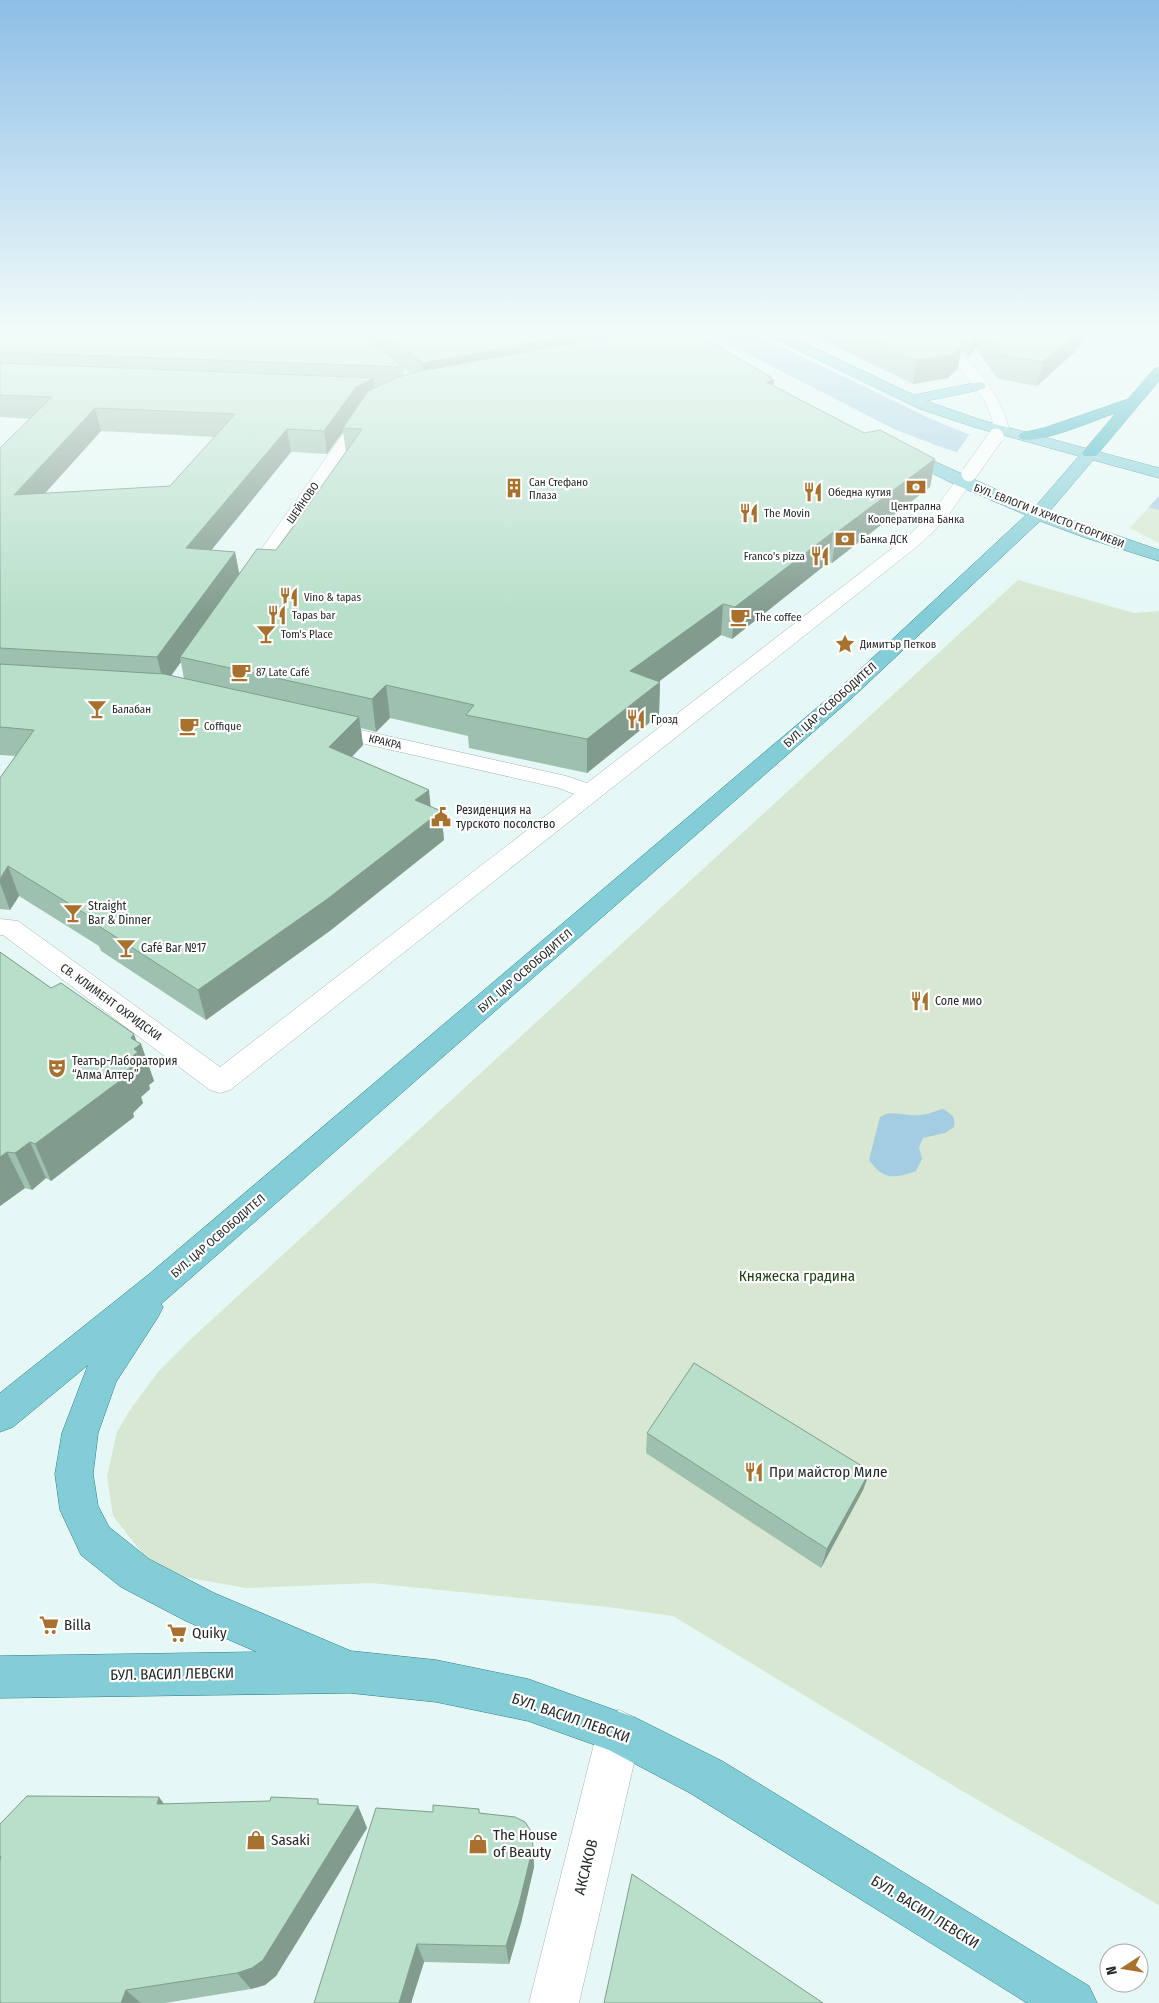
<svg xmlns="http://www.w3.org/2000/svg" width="1159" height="2003" font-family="'Fira Sans Condensed',sans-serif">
	<rect width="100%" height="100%" fill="#e5f8f5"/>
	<g fill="#d7e7d1">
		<polygon points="1159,496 1159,543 1130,528"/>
		<polygon points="1018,580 1134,613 1159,611 1159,1905 959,1789 673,1616 608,1607 371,1583 246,1588 173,1575 142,1553 113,1516 107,1476 117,1432 130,1410 158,1372 191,1339"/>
	</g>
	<g fill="#a5cde2">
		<polygon points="710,335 758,335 931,419 965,433 1039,455 1159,487 1159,510 1021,473 938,446 894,429"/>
		<path d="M 943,1109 C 951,1114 956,1116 954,1127 L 945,1133 L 923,1138 L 919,1147 L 922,1159 L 916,1171 C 894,1179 883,1180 869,1160 L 880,1117 C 892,1109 905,1117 919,1115 C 927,1115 935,1111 943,1109 Z"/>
	</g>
	<polygon fill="#e5f8f5" points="971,432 1039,452 1159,484 1159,496 1147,509 1021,475 955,455"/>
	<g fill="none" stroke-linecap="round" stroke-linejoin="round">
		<defs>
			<g id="minor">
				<path d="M 935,335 L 947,335 C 970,363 1001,392 1009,429 L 1001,439 L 991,439 L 988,436 L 993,429 L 992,418 L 984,400 Z"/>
				<polygon points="365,409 370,410 372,413 257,583 250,585 243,583 241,579 243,575 360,410"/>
				<polygon points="969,469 975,471 977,474 945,520 919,545 230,1090 220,1093 210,1090 3,935 0,935 0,919 18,921 220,1067 574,794 559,788 317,733 314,728 317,723 325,722 566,776 587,783 907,537 933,512 963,471"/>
				<polygon points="619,1710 634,1717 641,1732 579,2003 529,2003 597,1732 604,1717"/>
			</g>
			<polygon id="major" points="771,335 787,335 914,395 979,382 984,383 986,386 984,389 926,401 984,421 1159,468 1159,478 1093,460 1049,512 1159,550 1159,561 1086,538 1040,521 852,698 161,1304 163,1307 158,1317 116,1382 98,1433 93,1474 98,1506 109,1527 149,1559 214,1593 351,1651 436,1660 528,1679 634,1717 722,1761 1089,1986 1097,2003 1027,2003 690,1793 609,1750 528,1721 436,1702 350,1693 0,1698 0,1656 257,1652 186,1621 121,1587 81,1555 60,1510 55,1474 62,1433 88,1365 13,1427 0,1432 0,1393 148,1275 838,690 1026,515 956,485 893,454 891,451 893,448 905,448 1035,507 1079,456 974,427 920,409 773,338"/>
			<path id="highway" d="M 1159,368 L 1159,381 L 1096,456 L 1084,456 L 1082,453 L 1116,413 C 1095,420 1041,444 1021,439 L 1018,436 L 1021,433 L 1044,428 L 1128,399 L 1154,369 Z"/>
		</defs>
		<use href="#minor" stroke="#a3b5b2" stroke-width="1"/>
		<use href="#major" stroke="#2c7e88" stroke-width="1"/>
		<use href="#highway" stroke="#2c7e88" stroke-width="1"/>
		<use href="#minor" fill="#fff" fill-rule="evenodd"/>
		<use href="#major" fill="#83cdd6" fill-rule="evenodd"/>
		<use href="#highway" fill="#31abbb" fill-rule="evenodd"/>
		<defs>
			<polyline id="minor-bridge" points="969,474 996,436"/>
		</defs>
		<use href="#minor-bridge" stroke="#a3b5b2" stroke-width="16" stroke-linecap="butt"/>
		<use href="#minor-bridge" stroke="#fff" stroke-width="15"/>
	</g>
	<g fill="#9ec0ae" fill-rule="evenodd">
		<path d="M 0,334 L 696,334 L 771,377 L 771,379 L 774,380 L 773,386 L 864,433 L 935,459 L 930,487 L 832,563 L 829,562 L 732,639 L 721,635 L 658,682 L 660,682 L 659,715 L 587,773 L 469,748 L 468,736 L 390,718 L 376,732 L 361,728 L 363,745 L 352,757 L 430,807 L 441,811 L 444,840 L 331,930 L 206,1020 L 101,951 L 99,946 L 19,896 L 10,910 L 0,909 L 0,778 L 16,756 L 0,755 L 0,448 L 30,419 L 0,417 ZM 404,369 L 410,374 L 404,376 ZM 101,431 L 215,437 L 170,486 L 45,493 ZM 343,432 L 346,452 L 276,550 L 239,573 L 235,552 L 211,550 L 291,452 L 327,454 ZM 181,662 L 184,679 L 171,676 Z"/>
		<polygon points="810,334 1088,334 1081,342 1079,348 1037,386 998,379 976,349 968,357 961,349 958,368 948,378 913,384"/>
		<polygon points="0,952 51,988 141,1044 154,1081 149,1085 150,1089 141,1097 143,1103 133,1113 134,1117 51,1181 46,1178 32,1190 25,1188 0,1206"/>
		<polygon points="647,1433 870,1471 863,1490 821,1568 646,1453"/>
		<polygon points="164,1804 320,1804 358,1806 367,1828 276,1976 265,1985 251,1989 165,2003 0,2003 0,1824"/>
		<polygon points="433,1812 480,1813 531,1831 534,1867 521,1923 509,1964 424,1962 411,2003 314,2003"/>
	</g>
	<g fill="#819c8d">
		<polygon points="580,334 661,334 424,385 423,363"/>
		<polygon points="973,334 979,334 976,349 968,357"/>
		<polygon points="1074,334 1088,334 1081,342 1079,348 1037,386 1043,362"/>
		<polygon points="962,345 958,368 948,378 913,384 917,360"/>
		<polygon points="768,377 771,377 771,381 774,380 771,407 766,382"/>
		<polygon points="374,378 376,401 343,428 343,432 327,454 324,431 356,387"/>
		<polygon points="95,408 101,431 21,520 14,495"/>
		<polygon points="287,429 291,452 192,574 186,548"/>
		<polygon points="935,459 930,487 832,563 836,533"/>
		<polygon points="833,532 829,562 732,639 735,607"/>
		<polygon points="235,552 240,578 180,657 181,662 164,685 157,657"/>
		<polygon points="723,604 721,635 629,704 630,671"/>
		<polygon points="660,682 659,715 587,773 587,739"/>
		<polygon points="386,685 390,718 376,732 372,699"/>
		<polygon points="359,717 363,745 334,775 329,747"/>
		<polygon points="429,790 432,819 441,811 444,840 331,930 206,1020 198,990 415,800"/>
		<polygon points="8,866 19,896 10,910 0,883 0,879"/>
		<polygon points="134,1034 138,1046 141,1044 154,1081 149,1085 150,1089 141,1097 143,1103 133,1113 134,1117 51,1181 35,1144 118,1078 125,1062 131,1038"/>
		<polygon points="30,1142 46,1178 32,1190 15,1153"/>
		<polygon points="7,1152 25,1188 0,1206 0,1157"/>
		<polygon points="870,1471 863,1490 821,1568 827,1549"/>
		<polygon points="159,1797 175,1819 157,1804"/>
		<polygon points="358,1806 367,1828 276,1976 265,1985 251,1989 237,1973"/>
		<polygon points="533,1847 534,1867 521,1923 509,1964 506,1946"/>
		<polygon points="417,1944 424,1962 411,2003 399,2003"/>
		<polygon points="126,1990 141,2003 121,2003"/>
	</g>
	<g fill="#b8dfca" stroke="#819c8d" fill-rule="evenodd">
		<polygon points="0,334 360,334 403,367 0,352"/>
		<polygon points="384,334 580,334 423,363"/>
		<polygon points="624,334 696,334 771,377 768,377 774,380 766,382 864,433 880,430 935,459 836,533 833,532 735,607 723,604 630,671 660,682 587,739 466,715 474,705 386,685 372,699 180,657 257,549 276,550 293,527 362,429 343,428 368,391 395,378 421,371"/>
		<polygon points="862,334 954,334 962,345 953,354 917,360"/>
		<polygon points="987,334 1074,334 1043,362 1003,355"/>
		<path d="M 0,363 L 374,378 L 356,387 L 324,431 L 287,429 L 186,548 L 235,552 L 157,657 L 0,648 L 0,448 L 52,397 L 0,395 ZM 95,408 L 235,414 L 170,486 L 14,495 Z"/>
		<polygon points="0,664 164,674 359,717 329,747 429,790 415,800 441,811 326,900 198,990 91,921 94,919 8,866 0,879 0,778 34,730 0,727"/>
		<polygon points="0,952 51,988 61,983 134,1034 131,1038 141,1044 134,1049 138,1052 125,1062 131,1067 118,1078 121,1080 35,1144 30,1142 15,1153 7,1152 0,1157"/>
		<polygon points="694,1363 870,1471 827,1549 647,1433"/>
		<polygon points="27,1796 159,1797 157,1804 270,1801 271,1797 318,1799 318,1804 358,1806 263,1960 252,1968 237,1973 126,1990 121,2003 0,2003 0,1860 1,1857 0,1856 0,1824"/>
		<polygon points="433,1805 479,1809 479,1813 515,1817 525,1822 531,1831 533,1847 519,1904 506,1946 417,1944 399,2003 314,2003 376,1808 433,1812"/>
		<polygon points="632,1874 823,2003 604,2003"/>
	</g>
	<linearGradient id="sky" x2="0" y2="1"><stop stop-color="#8dbee6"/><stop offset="0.54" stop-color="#f3fcfa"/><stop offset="1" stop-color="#f3fcfa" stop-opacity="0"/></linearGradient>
	<rect width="1159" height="615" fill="url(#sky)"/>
	<defs>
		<symbol id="bank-bare" viewBox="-9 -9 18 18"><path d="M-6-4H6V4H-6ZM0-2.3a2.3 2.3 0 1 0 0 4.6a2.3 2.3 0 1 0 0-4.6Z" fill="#a8712d" stroke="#fff" stroke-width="2.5" paint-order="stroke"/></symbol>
		<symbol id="building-bare" viewBox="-9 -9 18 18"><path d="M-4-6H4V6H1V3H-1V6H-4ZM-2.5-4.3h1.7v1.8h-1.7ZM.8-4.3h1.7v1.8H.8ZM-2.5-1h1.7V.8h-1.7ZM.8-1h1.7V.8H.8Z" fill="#a8712d" stroke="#fff" stroke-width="2.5" paint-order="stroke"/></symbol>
		<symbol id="restaurant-bare" viewBox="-9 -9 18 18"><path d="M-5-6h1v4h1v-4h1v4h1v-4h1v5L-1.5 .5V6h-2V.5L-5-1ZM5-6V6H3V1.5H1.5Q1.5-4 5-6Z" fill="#a8712d" stroke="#fff" stroke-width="2.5" paint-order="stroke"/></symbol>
		<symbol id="cafe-bare" viewBox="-9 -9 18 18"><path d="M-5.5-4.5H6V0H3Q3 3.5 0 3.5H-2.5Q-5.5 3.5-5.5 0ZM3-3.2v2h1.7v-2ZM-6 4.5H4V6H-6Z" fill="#a8712d" stroke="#fff" stroke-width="2.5" paint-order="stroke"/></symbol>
		<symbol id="bar-bare" viewBox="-9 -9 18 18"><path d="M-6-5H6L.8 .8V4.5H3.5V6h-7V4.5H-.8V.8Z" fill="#a8712d" stroke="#fff" stroke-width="2.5" paint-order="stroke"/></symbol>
		<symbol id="sight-bare" viewBox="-9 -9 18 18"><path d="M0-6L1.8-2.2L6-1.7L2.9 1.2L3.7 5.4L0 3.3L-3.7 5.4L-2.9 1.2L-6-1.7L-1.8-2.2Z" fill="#a8712d" stroke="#fff" stroke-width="2.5" paint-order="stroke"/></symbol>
		<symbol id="civic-bare" viewBox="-9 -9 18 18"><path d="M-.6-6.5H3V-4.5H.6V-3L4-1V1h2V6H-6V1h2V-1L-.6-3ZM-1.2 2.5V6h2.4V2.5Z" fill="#a8712d" stroke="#fff" stroke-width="2.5" paint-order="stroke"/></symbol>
		<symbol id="theatre-bare" viewBox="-9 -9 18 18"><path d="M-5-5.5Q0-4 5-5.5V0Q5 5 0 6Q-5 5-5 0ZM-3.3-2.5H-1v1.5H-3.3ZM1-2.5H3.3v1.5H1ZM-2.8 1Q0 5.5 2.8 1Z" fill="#a8712d" stroke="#fff" stroke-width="2.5" paint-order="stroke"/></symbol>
		<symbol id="supermarket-bare" viewBox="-9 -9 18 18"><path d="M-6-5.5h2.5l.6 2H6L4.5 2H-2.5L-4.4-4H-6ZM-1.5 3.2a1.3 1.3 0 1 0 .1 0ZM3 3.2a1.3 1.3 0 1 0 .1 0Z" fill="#a8712d" stroke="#fff" stroke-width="2.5" paint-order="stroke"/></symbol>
		<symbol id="shop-bare" viewBox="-9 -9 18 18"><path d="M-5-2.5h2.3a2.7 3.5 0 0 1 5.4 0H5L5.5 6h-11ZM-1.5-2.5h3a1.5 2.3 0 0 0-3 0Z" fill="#a8712d" stroke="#fff" stroke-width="2.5" paint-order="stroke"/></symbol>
	</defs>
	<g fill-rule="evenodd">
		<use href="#bank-bare" x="902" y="473" width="28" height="28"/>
		<use href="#building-bare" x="500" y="474" width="28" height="28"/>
		<use href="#restaurant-bare" x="799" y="478" width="28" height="28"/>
		<use href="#restaurant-bare" x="735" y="499" width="28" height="28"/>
		<use href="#bank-bare" x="831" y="525" width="28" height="28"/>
		<use href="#restaurant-bare" x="806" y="542" width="28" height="28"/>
		<use href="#restaurant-bare" x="275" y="583" width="28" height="28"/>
		<use href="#restaurant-bare" x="263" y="601" width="28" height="28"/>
		<use href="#cafe-bare" x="726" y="603" width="28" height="28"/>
		<use href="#bar-bare" x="252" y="620" width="28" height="28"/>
		<use href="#sight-bare" x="831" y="630" width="28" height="28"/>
		<use href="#cafe-bare" x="227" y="658" width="28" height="28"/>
		<use href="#bar-bare" x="83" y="695" width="28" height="28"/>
		<use href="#restaurant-bare" x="622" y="705" width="28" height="28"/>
		<use href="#cafe-bare" x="175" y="712" width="28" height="28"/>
		<use href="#civic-bare" x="427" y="803" width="28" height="28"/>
		<use href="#bar-bare" x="59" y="899" width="28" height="28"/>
		<use href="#bar-bare" x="112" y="934" width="28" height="28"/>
		<use href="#restaurant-bare" x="906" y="987" width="28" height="28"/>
		<use href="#theatre-bare" x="43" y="1054" width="28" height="28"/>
		<use href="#restaurant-bare" x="740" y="1458" width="28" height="28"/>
		<use href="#supermarket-bare" x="35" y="1611" width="28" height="28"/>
		<use href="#supermarket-bare" x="163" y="1619" width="28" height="28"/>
		<use href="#shop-bare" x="242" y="1826" width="28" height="28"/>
		<use href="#shop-bare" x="464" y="1830" width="28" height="28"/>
	</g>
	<g text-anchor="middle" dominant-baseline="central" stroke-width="4.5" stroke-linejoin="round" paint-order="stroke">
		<g font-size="11" fill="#232a29" stroke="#fff" text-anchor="start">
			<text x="529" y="482">Сан Стефано<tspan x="529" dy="13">Плаза</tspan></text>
			<text x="828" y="492">Обедна кутия</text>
			<text x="916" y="506" text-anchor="middle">Централна<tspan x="916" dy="13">Кооперативна Банка</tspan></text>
			<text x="764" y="513">The Movin</text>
			<text x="860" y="539">Банка ДСК</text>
			<text x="805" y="556" text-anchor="end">Franco's pizza</text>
			<text x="304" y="597">Vino &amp; tapas</text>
			<text x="292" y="615">Tapas bar</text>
			<text x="755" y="617">The coffee</text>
			<text x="281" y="634">Tom's Place</text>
			<text x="860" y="644">Димитър Петков</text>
			<text x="256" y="672">87 Late Café</text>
			<text x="112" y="709">Балабан</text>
			<text x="651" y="719">Грозд</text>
			<text x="204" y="726">Coffique</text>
		</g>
		<g font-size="11" fill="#232a29" stroke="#fff">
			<text transform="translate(303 503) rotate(-55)">ШЕЙНОВО</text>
			<text transform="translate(1049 516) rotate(21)">БУЛ. ЕВЛОГИ И ХРИСТО ГЕОРГИЕВИ</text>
			<text transform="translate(385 742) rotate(13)">КРАКРА</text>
		</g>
		<g font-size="12" fill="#232a29" stroke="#fff">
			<text transform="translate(830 705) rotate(-42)">БУЛ. ЦАР ОСВОБОДИТЕЛ</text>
			<text transform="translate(525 971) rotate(-41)">БУЛ. ЦАР ОСВОБОДИТЕЛ</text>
			<text transform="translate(111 1002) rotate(36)">СВ. КЛИМЕНТ ОХРИДСКИ</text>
			<text transform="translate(218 1236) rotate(-41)">БУЛ. ЦАР ОСВОБОДИТЕЛ</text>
		</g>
		<g font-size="12" fill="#232a29" stroke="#fff" text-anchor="start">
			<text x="456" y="810">Резиденция на<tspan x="456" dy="14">турското посолство</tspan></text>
			<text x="88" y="906">Straight<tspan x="88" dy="14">Bar &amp; Dinner</tspan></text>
			<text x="141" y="948">Café Bar №17</text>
			<text x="935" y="1001">Соле мио</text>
			<text x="72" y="1061">Театър-Лаборатория<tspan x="72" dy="14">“Алма Алтер”</tspan></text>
		</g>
		<g font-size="15" fill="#1d3e11" stroke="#fff">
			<text x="797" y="1276">Княжеска градина</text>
		</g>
		<g font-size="15" fill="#232a29" stroke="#fff" text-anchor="start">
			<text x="769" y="1472">При майстор Миле</text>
			<text x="64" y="1625">Billa</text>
			<text x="192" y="1633">Quiky</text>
			<text x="493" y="1835">The House<tspan x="493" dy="17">of Beauty</tspan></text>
			<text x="271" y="1840">Sasaki</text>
		</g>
		<g font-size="15" fill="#232a29" stroke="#fff">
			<text transform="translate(172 1674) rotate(-1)">БУЛ. ВАСИЛ ЛЕВСКИ</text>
			<text transform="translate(571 1718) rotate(19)">БУЛ. ВАСИЛ ЛЕВСКИ</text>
			<text transform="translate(586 1867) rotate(-76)">АКСАКОВ</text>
			<text transform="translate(925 1912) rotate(32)">БУЛ. ВАСИЛ ЛЕВСКИ</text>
		</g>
	</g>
	<g transform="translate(1124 1968) rotate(258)"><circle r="24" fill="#ffffff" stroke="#a7aaa9"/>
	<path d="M0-4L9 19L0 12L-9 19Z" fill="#a8712d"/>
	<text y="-8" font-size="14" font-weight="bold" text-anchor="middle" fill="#232a29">N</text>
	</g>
</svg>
